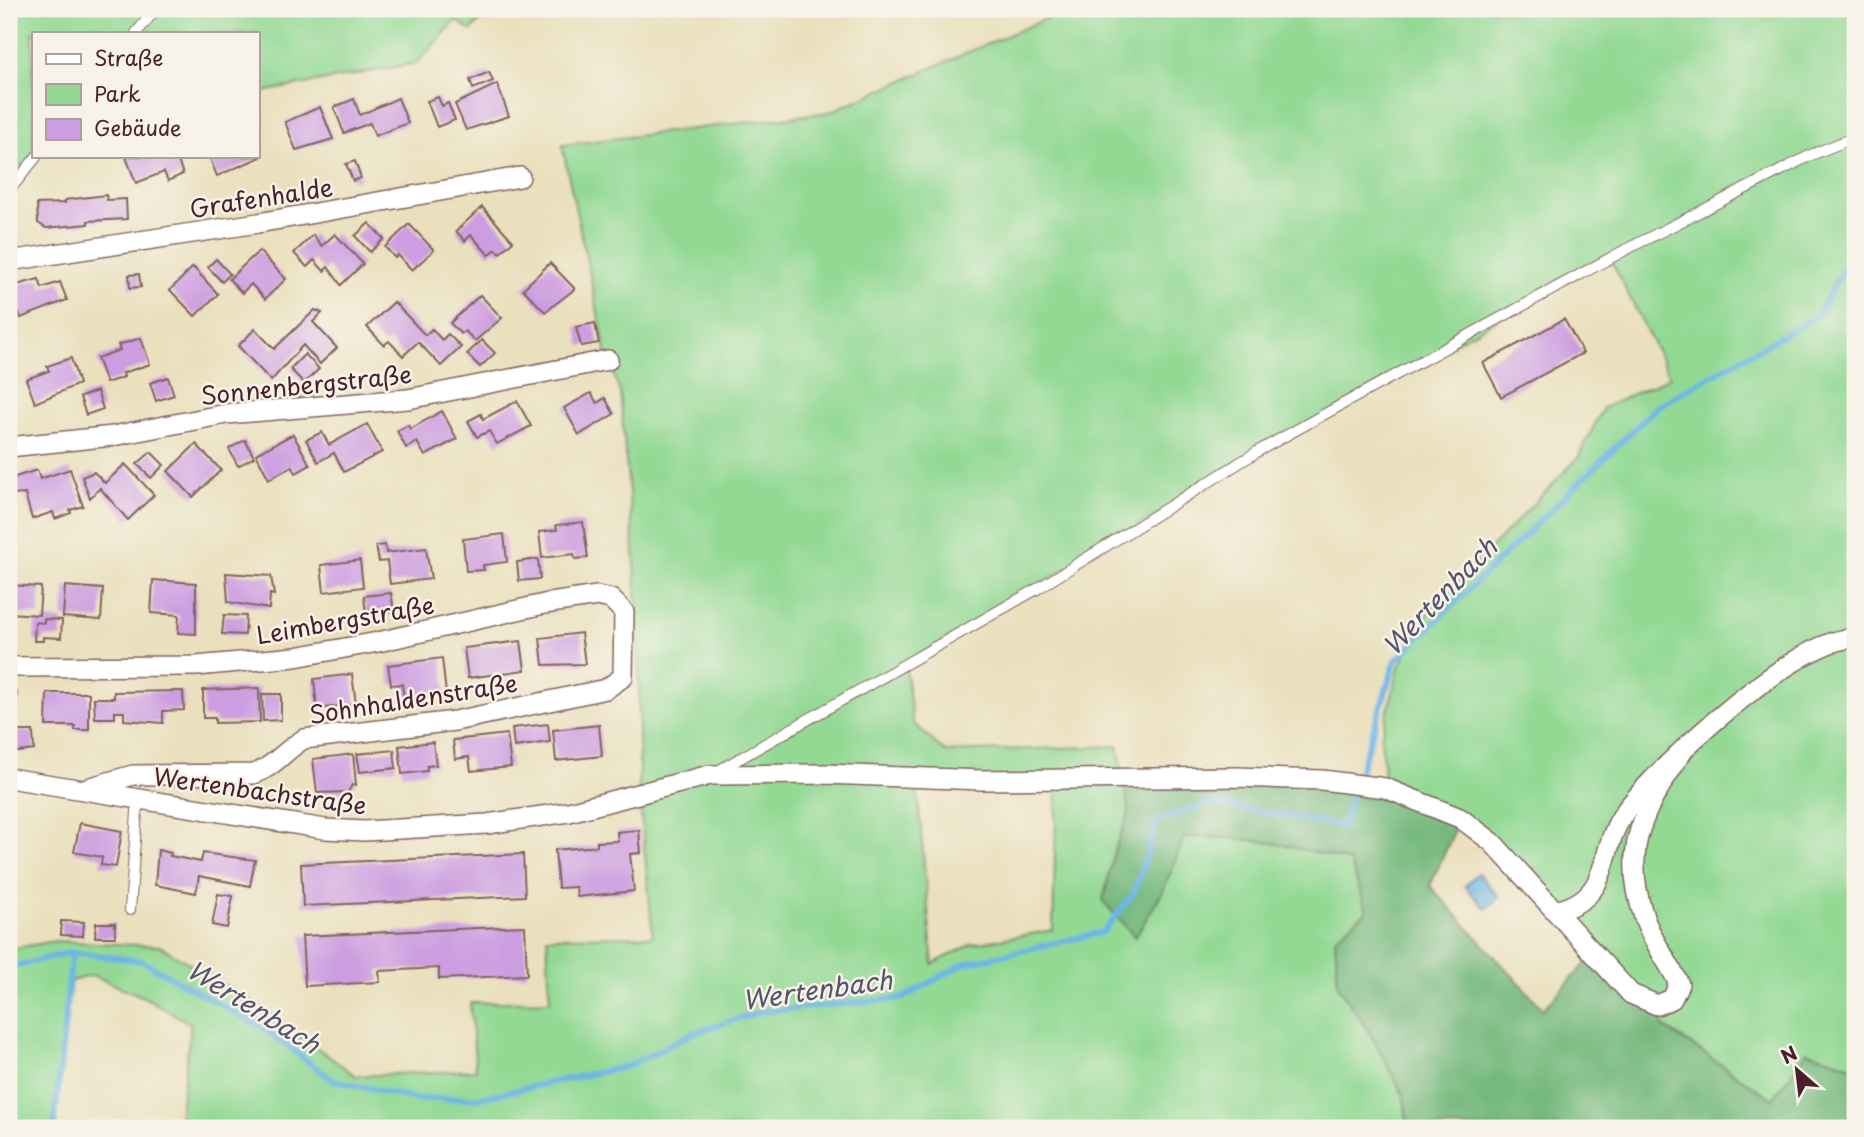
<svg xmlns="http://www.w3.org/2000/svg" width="1864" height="1137" font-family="'Playpen Sans',sans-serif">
	<rect width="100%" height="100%" fill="#f7f3e8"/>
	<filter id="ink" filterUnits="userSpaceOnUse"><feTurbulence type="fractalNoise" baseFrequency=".0143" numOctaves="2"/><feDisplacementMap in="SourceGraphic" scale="14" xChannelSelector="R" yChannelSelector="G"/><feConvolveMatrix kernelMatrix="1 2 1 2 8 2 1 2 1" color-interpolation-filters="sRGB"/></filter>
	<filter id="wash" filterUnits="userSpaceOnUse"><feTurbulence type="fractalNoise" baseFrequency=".00686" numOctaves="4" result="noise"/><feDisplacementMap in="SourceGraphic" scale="28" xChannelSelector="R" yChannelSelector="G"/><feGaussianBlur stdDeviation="1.57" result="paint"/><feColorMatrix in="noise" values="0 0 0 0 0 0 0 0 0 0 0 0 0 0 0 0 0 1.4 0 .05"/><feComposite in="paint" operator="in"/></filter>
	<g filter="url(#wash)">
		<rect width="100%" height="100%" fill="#eae0bd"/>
		<g fill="#93d994" stroke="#6e7c60" stroke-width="2" fill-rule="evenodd">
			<polygon points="9,9 490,9 471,31 456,20 417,63 257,93 257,33 33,33 33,156 27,167 9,162"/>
			<path d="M 1068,9 L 1855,9 L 1855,1067 L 1807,1052 L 1773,1099 L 1663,1026 L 1657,1005 L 1631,994 L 1492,842 L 1385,788 L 1381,737 L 1400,665 L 1428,613 L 1578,458 L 1603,408 L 1670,377 L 1610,258 L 1379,384 L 905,664 L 913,723 L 945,752 L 1118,746 L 1130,814 L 1114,851 L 1163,891 L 1184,837 C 1248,836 1289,844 1350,862 L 1367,911 L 1335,938 L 1338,986 L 1371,1035 L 1404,1096 L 1408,1128 L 178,1128 L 191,1024 L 144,997 L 92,975 L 68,982 L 54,1128 L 9,1128 L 9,949 L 55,941 L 160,946 L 255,1003 L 356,1076 L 476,1070 L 470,1003 L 550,1001 L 547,937 L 653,936 L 639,795 L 639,668 L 635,562 L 620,392 L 608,360 L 562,145 L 830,112 ZM 916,776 L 1057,780 L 1053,930 L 972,944 L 933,964 Z"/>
		</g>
		<path fill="#76b97e" stroke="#606c54" stroke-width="2" d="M 1124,777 L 1322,780 L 1460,818 L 1430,886 L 1543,1009 L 1594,955 L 1657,1005 L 1663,1027 L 1773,1099 L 1807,1051 L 1855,1067 L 1855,1128 L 1408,1128 L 1404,1096 L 1371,1035 L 1338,986 L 1335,938 L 1367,911 L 1350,862 C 1289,844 1248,836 1184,837 L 1163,891 L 1135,937 L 1103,901 L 1114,851 L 1129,814 Z"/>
		<polygon fill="#6db5e4" stroke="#5c6a88" stroke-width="2" points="1478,873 1499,897 1486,909 1465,886"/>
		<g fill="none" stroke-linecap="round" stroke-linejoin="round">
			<g stroke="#6db5e4" stroke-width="6">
				<polyline points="9,968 72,952 142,961 263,1028 333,1080 417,1099 479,1098 628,1066 693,1033 760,1012 903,998 963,964 1103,932 1134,893 1157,821 1210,803 1342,826 1396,660 1658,406 1817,316 1855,249"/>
				<polyline points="54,1128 72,952"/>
			</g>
		</g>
		<g id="blocks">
			<g fill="#cc9de0">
				<polygon points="489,72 493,81 473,89 470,80"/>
				<polygon points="497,84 509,116 466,130 455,104"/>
				<polygon points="438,97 442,106 448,103 455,120 437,127 427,101"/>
				<polygon points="398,98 408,123 375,136 370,123 344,133 334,107 354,99 360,115"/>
				<polygon points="320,107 333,139 296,150 285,122"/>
				<polygon points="257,148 261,157 217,176 209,156 257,156"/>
				<polygon points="129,156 176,156 183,174 168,181 164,172 136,183 126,157"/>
				<polygon points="355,161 361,178 353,181 346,164"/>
				<polygon points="106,195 107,200 126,199 127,219 88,221 88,224 46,228 38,223 37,204 65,203 65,200"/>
				<polygon points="482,207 513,241 500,253 496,249 489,255 471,235 465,241 456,231"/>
				<polygon points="369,223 384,239 370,252 355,236"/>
				<polygon points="409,224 434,250 412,270 398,255 395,258 385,247"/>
				<polygon points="335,234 363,264 341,285 328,267 324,271 314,260 307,267 294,253 313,235 322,246"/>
				<polygon points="259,251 286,279 265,299 251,284 242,293 229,279"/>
				<polygon points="216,259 230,274 222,282 208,267"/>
				<polygon points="550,263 575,289 545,312 523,289"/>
				<polygon points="193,267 218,294 195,316 170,290"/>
				<polygon points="139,274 141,287 130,288 129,275"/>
				<polygon points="39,279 42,288 60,282 67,300 21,318 19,313 9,317 9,287"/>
				<polygon points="480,295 502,318 475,341 465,331 461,334 450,323"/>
				<polygon points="394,302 425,335 432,329 442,340 448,334 461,347 441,366 418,342 403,356 389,341 384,345 367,327"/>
				<polygon points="315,310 322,313 313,322 337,348 320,364 303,345 271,381 238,346 255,329 274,349"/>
				<polygon points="1564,319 1583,353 1501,397 1483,363"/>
				<polygon points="595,323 599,343 581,346 576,327"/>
				<polygon points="141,338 150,364 123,373 124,377 106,383 97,358 120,350 118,345"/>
				<polygon points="482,340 495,353 480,367 467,354"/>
				<polygon points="305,354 319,369 304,383 290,369"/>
				<polygon points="71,358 79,384 35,403 26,379 49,371 47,366"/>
				<polygon points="168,377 174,395 156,401 150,383"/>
				<polygon points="97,391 103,409 86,415 80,397"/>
				<polygon points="591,393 597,403 605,398 614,414 579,435 564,408"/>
				<polygon points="517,401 531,426 497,444 489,431 477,437 468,421 481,414 483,419"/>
				<polygon points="442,411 457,439 425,456 417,442 406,448 397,431 408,425 410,429"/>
				<polygon points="367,424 382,452 344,472 334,453 318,462 306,440 322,432 329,445"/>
				<polygon points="293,434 310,465 296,473 292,466 269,479 256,454"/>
				<polygon points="245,440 254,457 238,466 229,449"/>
				<polygon points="196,444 221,470 193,497 168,471"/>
				<polygon points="151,452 164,465 151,478 137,464"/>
				<polygon points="125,464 154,495 128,520 100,488 90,498 82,477 94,472 105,483"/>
				<polygon points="70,469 83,506 70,510 71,513 55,519 53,512 32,519 25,494 9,495 9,479 37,470 40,479"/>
				<polygon points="583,522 588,558 575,559 574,554 542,558 539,532 557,530 556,525"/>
				<polygon points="504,534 507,562 483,565 484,570 466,571 463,539"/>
				<polygon points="385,545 386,553 426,548 431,579 390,584 387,561 379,562 376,546"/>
				<polygon points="538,559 540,579 519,581 517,562"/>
				<polygon points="360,560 363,587 324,592 321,565"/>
				<polygon points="226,573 271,576 274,595 270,594 269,609 228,602"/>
				<polygon points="153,580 196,583 196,634 178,633 179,615 151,613"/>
				<polygon points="9,585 41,587 39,615 9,613"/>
				<polygon points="65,586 103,589 101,620 63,617"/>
				<polygon points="391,593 394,611 366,615 364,596"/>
				<polygon points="224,615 246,616 245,635 222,634"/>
				<polygon points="44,619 62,620 61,638 43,637 43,641 34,641 35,622 44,623"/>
				<polygon points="581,633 585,664 543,665 540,638"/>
				<polygon points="521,641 525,670 468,678 464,648"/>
				<polygon points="442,658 446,694 404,699 402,684 391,685 388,665"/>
				<polygon points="352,674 356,704 317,709 314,679"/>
				<polygon points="259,688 260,722 215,723 215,718 203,718 203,690"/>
				<polygon points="9,691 17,692 16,721 9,721"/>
				<polygon points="183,691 184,710 163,711 163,723 124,720 124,712 115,712 115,718 95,718 94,698 114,698 114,692"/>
				<polygon points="47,693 89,693 89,730 75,730 75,726 46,726"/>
				<polygon points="262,694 281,694 281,720 263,721"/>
				<polygon points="548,724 550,742 514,747 512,728"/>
				<polygon points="599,725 602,756 556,761 553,730"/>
				<polygon points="15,731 33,731 34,750 9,753 9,735 15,735"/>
				<polygon points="507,734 511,767 471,771 469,757 455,759 453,740"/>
				<polygon points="433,742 436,765 427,766 427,771 402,774 399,746"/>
				<polygon points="394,750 396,768 360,772 357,754"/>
				<polygon points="353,754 356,785 352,785 348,792 317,793 313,759"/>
				<polygon points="80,823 122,831 116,867 101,865 102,857 74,852"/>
				<polygon points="639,830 641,853 630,854 634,891 577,897 576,887 558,888 555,850 597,846 597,842 618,841 617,832"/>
				<polygon points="158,850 171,853 170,856 201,862 203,853 255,860 250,886 199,876 196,893 155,885"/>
				<polygon points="523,854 525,896 303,906 301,864"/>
				<polygon points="218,894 233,896 227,928 212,925"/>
				<polygon points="61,921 84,922 83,936 61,935"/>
				<polygon points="96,923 115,923 115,937 95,937"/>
				<polygon points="525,926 527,975 439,979 439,968 379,971 380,982 305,986 302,936"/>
			</g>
		</g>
	</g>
	<g filter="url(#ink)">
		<use href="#blocks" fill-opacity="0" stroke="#82635e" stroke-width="2"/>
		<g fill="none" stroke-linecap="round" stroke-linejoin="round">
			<defs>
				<g id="lane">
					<polyline points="136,33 156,9"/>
					<polyline points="9,191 37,156"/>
					<polyline points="716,772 1037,589 1260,450 1379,384 1627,249 1811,155 1855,137"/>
					<polyline points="130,910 138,798"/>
				</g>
				<g id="street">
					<polyline points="9,261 258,223 520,177"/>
					<polyline points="9,447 113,436 226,414 408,399 608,360"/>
					<path d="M 9,667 L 196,666 L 295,657 L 378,642 L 544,604 L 597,596 L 611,599 L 624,612 L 623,677 L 606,689 L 455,721 L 304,739 C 286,749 274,767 254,774 L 133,775 L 91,787"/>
					<path d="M 9,778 L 325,829 L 364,831 L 487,824 L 569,812 L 710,775 L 825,774 L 982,780 L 1237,777 L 1322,780 L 1385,788 L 1460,818 L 1492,842 L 1631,994 L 1657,1005 L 1672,999 L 1679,984 C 1668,961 1652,941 1644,917 C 1620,846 1645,808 1683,751"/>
					<path d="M 1555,911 C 1614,898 1597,852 1624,813 C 1655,769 1802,633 1855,639"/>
				</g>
			</defs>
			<use href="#lane" stroke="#82635e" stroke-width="12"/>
			<use href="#street" stroke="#82635e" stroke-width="22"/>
			<use href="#lane" stroke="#fff" stroke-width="10"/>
			<use href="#street" stroke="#fff" stroke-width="19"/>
		</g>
	</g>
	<g text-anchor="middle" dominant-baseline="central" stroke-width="5" stroke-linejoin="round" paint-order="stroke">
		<g font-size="24" fill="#4a1f2b" stroke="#f7f3e8">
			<text transform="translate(261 197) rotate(-9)">Grafenhalde</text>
			<text transform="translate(306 384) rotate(-6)">Sonnenbergstraße</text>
			<text transform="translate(345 619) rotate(-10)">Leimbergstraße</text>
			<text transform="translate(413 698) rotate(-9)">Sohnhaldenstraße</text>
			<text transform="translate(260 790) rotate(8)">Wertenbachstraße</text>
		</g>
		<g font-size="26" font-style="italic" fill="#56546c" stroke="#f7f3e8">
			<text transform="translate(1439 596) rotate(-46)">Wertenbach</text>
			<text transform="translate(817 989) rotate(-8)">Wertenbach</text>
			<text transform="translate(254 1006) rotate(32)">Wertenbach</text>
		</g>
	</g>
	<rect width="1864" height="1137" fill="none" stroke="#f7f3e8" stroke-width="35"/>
	<rect x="32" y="32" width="228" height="126" fill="#f7f3e8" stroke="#b29e9c" stroke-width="2"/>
	<rect x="46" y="54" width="35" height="10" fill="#ffffff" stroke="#b29e9c" stroke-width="2"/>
	<text x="94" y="66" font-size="21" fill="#4a1f2b">Straße</text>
	<rect x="46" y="84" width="35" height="21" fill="#93d994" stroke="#b29e9c" stroke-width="2"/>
	<text x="94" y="102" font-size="21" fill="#4a1f2b">Park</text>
	<rect x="46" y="119" width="35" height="21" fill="#cc9de0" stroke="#b29e9c" stroke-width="2"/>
	<text x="94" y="136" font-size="21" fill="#4a1f2b">Gebäude</text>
	<g transform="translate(1797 1070) rotate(332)" stroke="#f7f3e8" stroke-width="5" paint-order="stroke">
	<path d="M0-5L12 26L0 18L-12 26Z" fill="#4a1f2b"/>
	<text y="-10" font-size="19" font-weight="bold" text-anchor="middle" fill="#4a1f2b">N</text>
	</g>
</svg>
